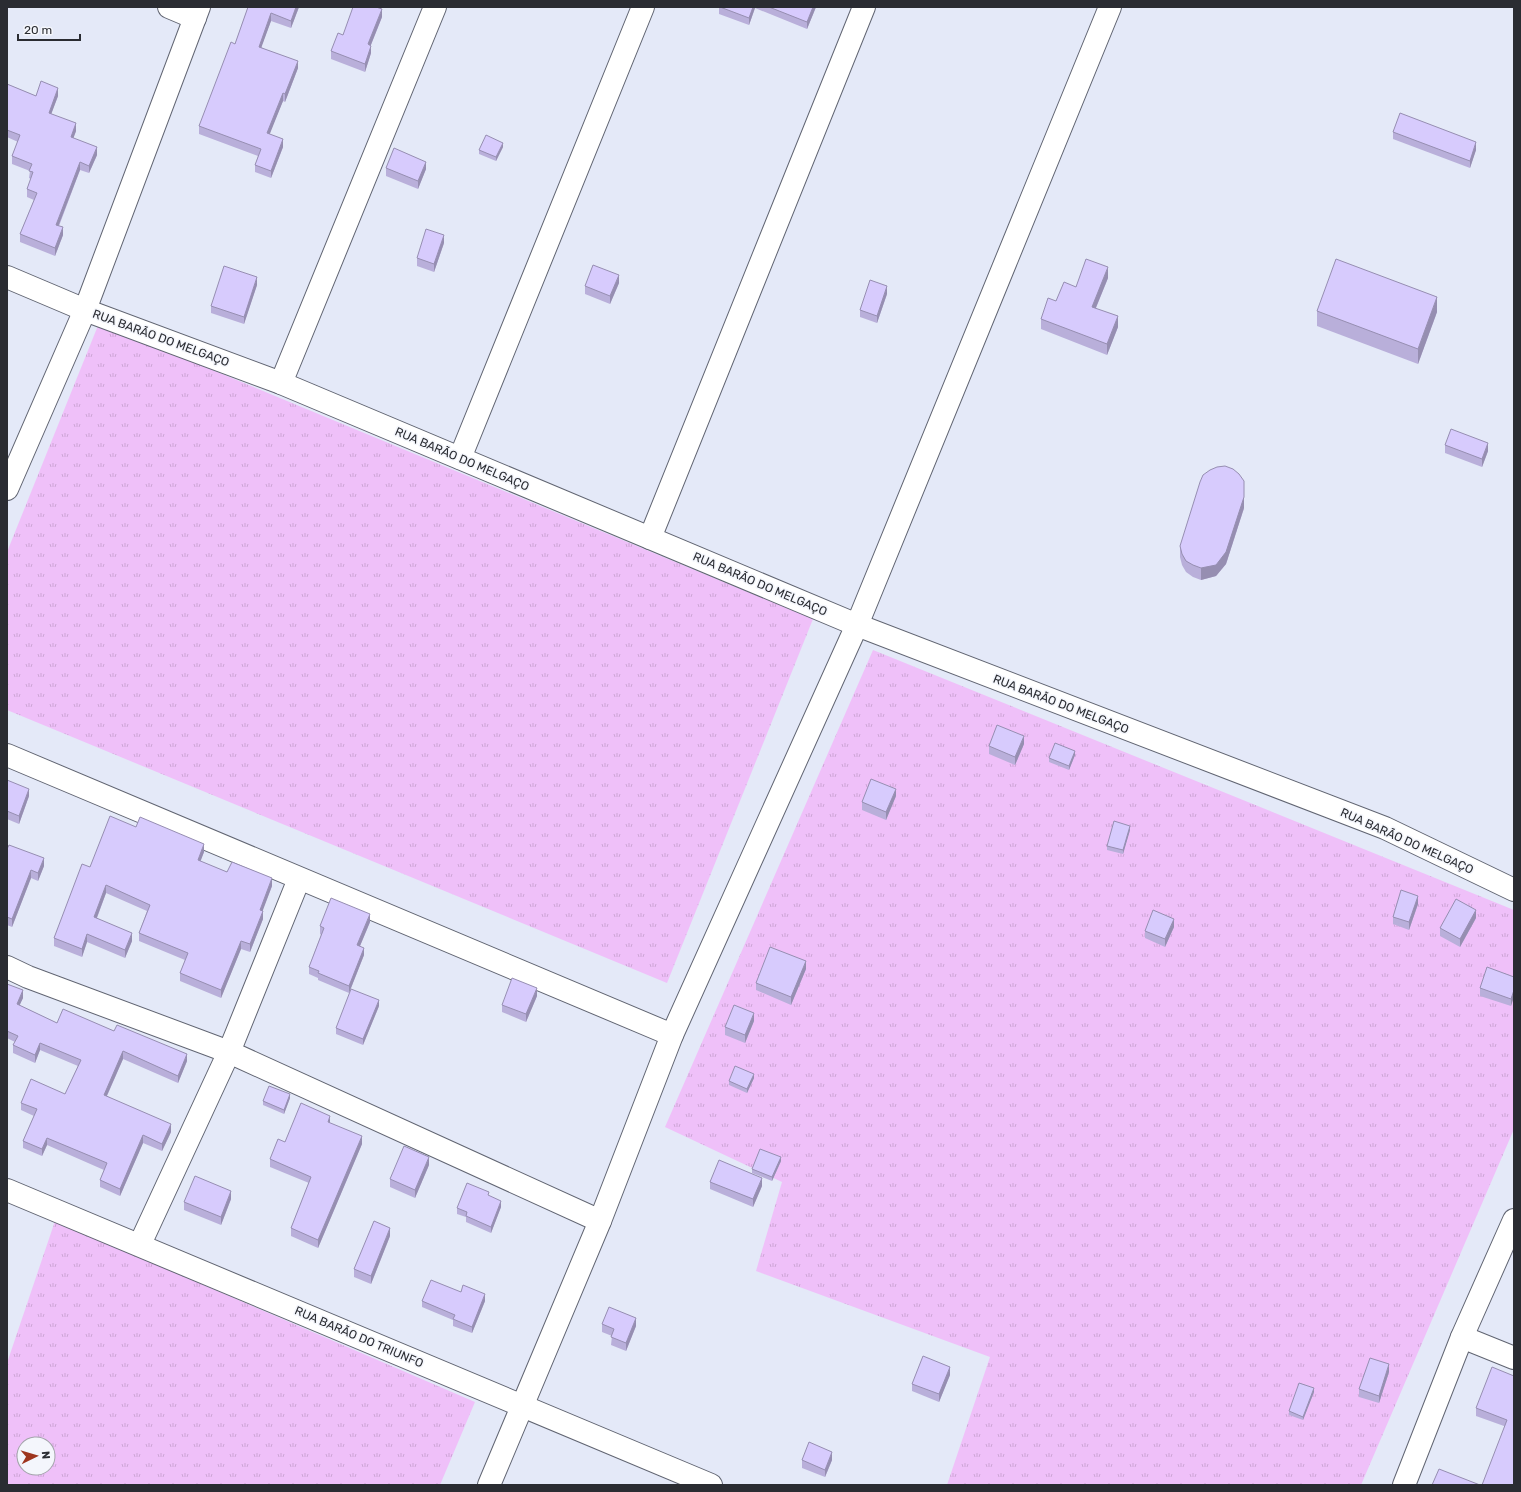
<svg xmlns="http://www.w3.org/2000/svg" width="1521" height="1492" font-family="Rubik,sans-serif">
	<defs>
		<pattern id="grass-tufts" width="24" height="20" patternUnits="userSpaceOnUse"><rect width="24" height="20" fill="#efc0f9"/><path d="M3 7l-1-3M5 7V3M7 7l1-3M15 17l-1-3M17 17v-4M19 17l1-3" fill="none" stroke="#cda5d6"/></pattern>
	</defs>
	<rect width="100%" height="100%" fill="#e4e9f8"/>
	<g fill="url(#grass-tufts)" fill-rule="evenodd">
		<polygon points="99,323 813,619 667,983 7,710 7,552"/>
		<polygon points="873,650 1514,910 1514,1129 1361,1485 947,1485 990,1357 756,1271 782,1182 665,1127"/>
		<path d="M 55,1221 L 475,1402 L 440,1485 L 7,1485 L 7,1363 ZM 24,1444 L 48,1444 L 48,1468 L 24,1468 Z"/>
	</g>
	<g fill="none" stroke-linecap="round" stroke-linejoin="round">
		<defs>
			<g id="street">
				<polyline points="169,7 195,18"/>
				<polyline points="7,277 85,310 281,383 857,625 1385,828 1514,890"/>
				<polyline points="281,383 435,7"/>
				<polyline points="460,458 643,7"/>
				<polyline points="7,489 85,310 199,7"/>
				<polyline points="650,538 864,7"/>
				<polyline points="7,755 672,1035"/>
				<polyline points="7,967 28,977 229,1052 600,1221"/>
				<polyline points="7,1190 711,1485"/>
				<polyline points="140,1244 229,1052 299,879"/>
				<polyline points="1462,1337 1514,1358"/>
				<polyline points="489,1485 600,1221 672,1035 857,625 1110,7"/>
				<polyline points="1404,1485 1462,1337 1514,1220"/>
			</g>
		</defs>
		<use href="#street" stroke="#616572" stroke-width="24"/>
		<use href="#street" stroke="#fff" stroke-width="22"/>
	</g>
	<g fill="#b9afda">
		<polygon points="248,7 299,7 291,28 271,21 261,47 298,68 285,102 283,101 269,134 283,147 271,178 255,172 255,165 258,156 199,134 199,126 235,44"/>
		<polygon points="719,7 816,7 807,29 755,8 749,25 719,14"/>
		<polygon points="382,17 371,45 371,53 365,72 331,59 331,51 343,35"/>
		<polygon points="7,84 36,96 58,96 51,114 76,131 73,138 97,155 89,173 80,170 59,226 63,235 55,256 20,242 20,234 34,200 27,197 27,189 31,179 29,178 30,171 12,164 12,156 18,142 7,137"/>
		<polygon points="1393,132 1476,150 1470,168 1393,139"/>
		<polygon points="503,147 496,161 479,154 479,150"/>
		<polygon points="386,168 426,169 418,189 386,176"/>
		<polygon points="444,243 434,272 417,266 417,258"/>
		<polygon points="1108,278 1096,308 1118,327 1107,355 1041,329 1041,319 1056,301 1076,287"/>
		<polygon points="619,283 610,304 585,294 585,286"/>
		<polygon points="257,285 244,324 211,313 211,306"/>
		<polygon points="887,294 877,323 860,317 860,310"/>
		<polygon points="1317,311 1437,312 1418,364 1317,326"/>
		<polygon points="1445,445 1488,451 1482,467 1445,453"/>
		<polygon points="1244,508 1226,564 1216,576 1201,580 1193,577 1186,572 1182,565 1180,557 1180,546"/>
		<polygon points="1024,744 1015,765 989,754 989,746"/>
		<polygon points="1075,755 1069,770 1049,762 1049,758"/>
		<polygon points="7,780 29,796 19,824 7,819"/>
		<polygon points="896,796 886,820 862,810 862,802"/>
		<polygon points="136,827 204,852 200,861 227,872 272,886 262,911 263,919 250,952 241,949 221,998 180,981 180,973 185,960 139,941 139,933 147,911 106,893 97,918 132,941 125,958 87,942 82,957 54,946 54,938"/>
		<polygon points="1130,830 1123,854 1107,850 1107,846"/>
		<polygon points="7,849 44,866 38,881 31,878 12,927 7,925"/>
		<polygon points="1418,904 1409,930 1393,924 1393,917"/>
		<polygon points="1476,918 1460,947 1440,936 1440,928"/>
		<polygon points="370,922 360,946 364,955 349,993 318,980 318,978 309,974 309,967 321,935 320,934 320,926"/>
		<polygon points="1174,927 1165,947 1145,938 1145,931"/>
		<polygon points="806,969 791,1005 756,990 756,983"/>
		<polygon points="1514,977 1511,1006 1480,996 1480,988"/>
		<polygon points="7,984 23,998 19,1005 57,1023 114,1031 187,1061 178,1083 123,1059 107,1096 171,1132 162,1151 143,1143 120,1196 100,1187 100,1180 104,1170 47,1145 42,1156 23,1148 23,1141 34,1116 21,1110 21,1103 65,1094 78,1066 40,1050 35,1063 13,1053 13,1045 15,1042 7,1038"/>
		<polygon points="537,996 526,1022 502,1012 502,1005"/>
		<polygon points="379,1006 363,1045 336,1034 336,1028"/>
		<polygon points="754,1021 745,1043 725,1035 725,1027"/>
		<polygon points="754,1078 747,1093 729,1085 729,1081"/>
		<polygon points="290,1098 284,1114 263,1105 263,1101"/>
		<polygon points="330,1123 362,1144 318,1248 291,1236 291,1228 309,1183 270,1167 270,1159 285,1142"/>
		<polygon points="781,1161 772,1181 752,1173 752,1169"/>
		<polygon points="429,1165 415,1198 390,1187 390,1179"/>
		<polygon points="710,1182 762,1186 753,1207 710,1189"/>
		<polygon points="489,1196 501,1207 491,1233 466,1222 466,1217 457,1214 457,1208"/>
		<polygon points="231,1199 221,1225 184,1210 184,1202"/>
		<polygon points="390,1236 371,1284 354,1277 354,1269"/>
		<polygon points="461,1292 485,1301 472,1333 453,1326 453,1320 422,1307 422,1301"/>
		<polygon points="602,1324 636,1326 626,1351 611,1345 612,1336 602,1332"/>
		<polygon points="1389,1372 1379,1403 1359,1397 1359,1389"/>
		<polygon points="950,1375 939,1402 912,1391 912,1384"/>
		<polygon points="1514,1376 1514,1485 1504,1426 1476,1416 1476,1408"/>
		<polygon points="1314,1392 1303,1420 1289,1415 1289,1411"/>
		<polygon points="802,1460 832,1460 825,1477 802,1468"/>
	</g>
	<g fill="#968eb1">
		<polygon points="296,7 299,7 291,28 291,21"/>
		<polygon points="753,7 755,7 755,8 749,25 749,18"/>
		<polygon points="813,7 816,7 807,29 807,22"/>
		<polygon points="382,9 382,17 368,52 368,44"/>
		<polygon points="271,13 271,21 259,54 259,47"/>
		<polygon points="371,46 371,53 365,72 365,64"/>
		<polygon points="298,61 298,68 285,102 285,94"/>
		<polygon points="58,88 58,96 49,120 49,113"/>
		<polygon points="283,93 283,101 267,141 267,133"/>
		<polygon points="76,123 76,131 71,145 71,137"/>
		<polygon points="283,139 283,147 271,178 271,171"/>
		<polygon points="1476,142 1476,150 1470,168 1470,161"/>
		<polygon points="503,143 503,147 496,161 496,157"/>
		<polygon points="97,147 97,155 89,173 89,166"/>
		<polygon points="80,162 80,170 56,232 56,225"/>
		<polygon points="426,162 426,169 418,189 418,181"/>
		<polygon points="63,227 63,235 55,256 55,248"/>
		<polygon points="444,235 444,243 434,272 434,264"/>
		<polygon points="1108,267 1108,278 1092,317 1092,307"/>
		<polygon points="619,275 619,283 610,304 610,296"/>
		<polygon points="257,277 257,285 244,324 244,317"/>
		<polygon points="887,286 887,294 877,323 877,316"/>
		<polygon points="1437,297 1437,312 1418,364 1418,349"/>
		<polygon points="1118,316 1118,327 1107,355 1107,344"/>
		<polygon points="1488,443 1488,451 1482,467 1482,459"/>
		<polygon points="1244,497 1244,508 1226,564 1216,576 1201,580 1201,568"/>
		<polygon points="1024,736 1024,744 1015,765 1015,757"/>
		<polygon points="1075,751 1075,755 1069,770 1069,766"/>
		<polygon points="29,789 29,796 19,824 19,816"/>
		<polygon points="896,789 896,796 886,820 886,812"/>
		<polygon points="1130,826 1130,830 1123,854 1123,850"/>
		<polygon points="204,844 204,852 198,868 198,860"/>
		<polygon points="44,858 44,866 38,881 38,873"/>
		<polygon points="31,870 31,878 12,927 12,919"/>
		<polygon points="272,878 272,886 260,918 260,910"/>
		<polygon points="106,885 106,893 94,925 94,917"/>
		<polygon points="1418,896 1418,904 1409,930 1409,922"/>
		<polygon points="1476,910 1476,918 1460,947 1460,939"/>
		<polygon points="263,911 263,919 250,952 250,944"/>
		<polygon points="370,914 370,922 357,953 357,945"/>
		<polygon points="1174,919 1174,927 1165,947 1165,939"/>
		<polygon points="132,933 132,941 125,958 125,950"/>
		<polygon points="87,934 87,942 82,957 82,949"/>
		<polygon points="241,941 241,949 221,998 221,990"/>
		<polygon points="364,948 364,955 349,993 349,986"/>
		<polygon points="806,961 806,969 791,1005 791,997"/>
		<polygon points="537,988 537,996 526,1022 526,1014"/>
		<polygon points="23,990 23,998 17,1011 17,1004"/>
		<polygon points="1514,990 1514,997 1511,1006 1511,999"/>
		<polygon points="379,1000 379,1006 363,1045 363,1039"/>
		<polygon points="754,1013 754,1021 745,1043 745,1035"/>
		<polygon points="40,1043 40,1050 35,1063 35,1055"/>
		<polygon points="123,1051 123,1059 104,1102 104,1095"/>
		<polygon points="187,1054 187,1061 178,1083 178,1076"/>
		<polygon points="754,1074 754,1078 747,1093 747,1089"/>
		<polygon points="290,1094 290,1098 284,1114 284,1110"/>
		<polygon points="330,1116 330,1123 328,1122"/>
		<polygon points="171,1124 171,1132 162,1151 162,1144"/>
		<polygon points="143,1135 143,1143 120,1196 120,1189"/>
		<polygon points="362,1136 362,1144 318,1248 318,1240"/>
		<polygon points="47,1138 47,1145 42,1156 42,1149"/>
		<polygon points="429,1157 429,1165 415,1198 415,1190"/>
		<polygon points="781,1157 781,1161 772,1181 772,1177"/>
		<polygon points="762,1178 762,1186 753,1207 753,1199"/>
		<polygon points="231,1191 231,1199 221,1225 221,1217"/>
		<polygon points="501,1201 501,1207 491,1233 491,1227"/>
		<polygon points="390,1228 390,1236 371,1284 371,1276"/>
		<polygon points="485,1294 485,1301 472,1333 472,1327"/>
		<polygon points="636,1318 636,1326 626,1351 626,1343"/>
		<polygon points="1389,1364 1389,1372 1379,1403 1379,1396"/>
		<polygon points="950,1367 950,1375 939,1402 939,1394"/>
		<polygon points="1314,1388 1314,1392 1303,1420 1303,1417"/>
		<polygon points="832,1452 832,1460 825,1477 825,1470"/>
	</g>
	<g fill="#d7cbfd" stroke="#968eb1">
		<polygon points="248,7 296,7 291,21 271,13 259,47 298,61 285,94 283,93 267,133 283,139 271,171 255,165 261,149 199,126 231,42 235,44"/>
		<polygon points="353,7 376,7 382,9 368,44 371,46 365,64 331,51 338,33 343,35"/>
		<polygon points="720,7 753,7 749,18"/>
		<polygon points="769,7 813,7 807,22"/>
		<polygon points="41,81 58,88 49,113 76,123 71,137 97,147 89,166 80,162 56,225 63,227 55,248 20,234 37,193 27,189 33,172 29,171 32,164 12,156 20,135 7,130 7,84 36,96"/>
		<polygon points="1400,113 1476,142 1470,161 1393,132"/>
		<polygon points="486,135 503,143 496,157 479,150"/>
		<polygon points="394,148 426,162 418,181 386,168"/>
		<polygon points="426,229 444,235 434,264 417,258"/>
		<polygon points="1086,259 1108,267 1092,307 1118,316 1107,344 1041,319 1048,298 1056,301 1064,282 1076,287"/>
		<polygon points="1336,259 1437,297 1418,349 1317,311"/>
		<polygon points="593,265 619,275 610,296 585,286"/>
		<polygon points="224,266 257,277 244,317 211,306"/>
		<polygon points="870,280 887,286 877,316 860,310"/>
		<polygon points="1451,429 1488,443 1482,459 1445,445"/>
		<polygon points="1225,466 1233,469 1239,474 1244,481 1244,497 1226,552 1216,565 1201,568 1193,565 1186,561 1182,554 1180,546 1200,482 1203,475 1210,470 1217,467"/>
		<polygon points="997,725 1024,736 1015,757 989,746"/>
		<polygon points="1055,743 1075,751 1069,766 1049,758"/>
		<polygon points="871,779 896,789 886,812 862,802"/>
		<polygon points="7,780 29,789 19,816 7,811"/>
		<polygon points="110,816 136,827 140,817 204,844 198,860 227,872 232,862 272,878 260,910 263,911 250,944 241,941 221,990 180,973 188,953 139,933 150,905 106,885 94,917 132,933 125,950 87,934 82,949 54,938 82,864 90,867"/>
		<polygon points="1114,821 1130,826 1123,850 1107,846"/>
		<polygon points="9,845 44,858 38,873 31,870 12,919 7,917 7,849"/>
		<polygon points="1401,890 1418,896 1409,922 1393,917"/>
		<polygon points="331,898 370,914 357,945 364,948 349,986 318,973 319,971 309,967 324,928 320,926"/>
		<polygon points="1456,899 1476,910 1460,939 1440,928"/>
		<polygon points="1153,910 1174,919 1165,939 1145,931"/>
		<polygon points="770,947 806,961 791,997 756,983"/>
		<polygon points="1487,967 1514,977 1514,990 1511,999 1480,988"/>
		<polygon points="512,978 537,988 526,1014 502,1005"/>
		<polygon points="7,984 23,990 17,1004 57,1023 63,1009 114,1031 117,1025 187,1054 178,1076 123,1051 104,1095 171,1124 162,1144 143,1135 120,1189 100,1180 107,1163 47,1138 42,1149 23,1141 37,1109 21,1103 31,1079 65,1094 81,1060 40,1043 35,1055 13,1045 18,1036 7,1031"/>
		<polygon points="351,989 379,1000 363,1039 336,1028"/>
		<polygon points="734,1005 754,1013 745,1035 725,1027"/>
		<polygon points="735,1066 754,1074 747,1089 729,1081"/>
		<polygon points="269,1086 290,1094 284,1110 263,1101"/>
		<polygon points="301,1103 330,1116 328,1122 362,1136 318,1240 291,1228 311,1177 270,1159 278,1139 285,1142"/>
		<polygon points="404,1146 429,1157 415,1190 390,1179"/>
		<polygon points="760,1149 781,1157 772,1177 752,1169"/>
		<polygon points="719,1160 762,1178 753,1199 710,1182"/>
		<polygon points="195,1176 231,1191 221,1217 184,1202"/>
		<polygon points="467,1183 489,1192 488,1195 501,1201 491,1227 466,1216 467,1212 457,1208"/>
		<polygon points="374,1221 390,1228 371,1276 354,1269"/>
		<polygon points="431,1280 461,1292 463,1285 485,1294 472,1327 453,1319 455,1315 422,1301"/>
		<polygon points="609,1307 636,1318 626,1343 611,1337 614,1329 602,1324"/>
		<polygon points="923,1356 950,1367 939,1394 912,1384"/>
		<polygon points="1370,1358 1389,1364 1379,1396 1359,1389"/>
		<polygon points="1492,1367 1514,1376 1514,1485 1482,1485 1507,1420 1476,1408"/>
		<polygon points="1299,1383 1314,1388 1303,1417 1289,1411"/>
		<polygon points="809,1442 832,1452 825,1470 802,1460"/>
		<polygon points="1439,1469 1480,1485 1432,1485"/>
	</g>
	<g text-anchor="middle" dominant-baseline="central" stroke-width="3" stroke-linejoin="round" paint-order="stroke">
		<g font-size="12" fill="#2a2c32" stroke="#f4f6fc">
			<text transform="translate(161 338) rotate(20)">RUA BARÃO DO MELGAÇO</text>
			<text transform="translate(462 459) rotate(23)">RUA BARÃO DO MELGAÇO</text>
			<text transform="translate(760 584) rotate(23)">RUA BARÃO DO MELGAÇO</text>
			<text transform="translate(1061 704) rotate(21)">RUA BARÃO DO MELGAÇO</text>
			<text transform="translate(1407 841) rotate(24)">RUA BARÃO DO MELGAÇO</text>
			<text transform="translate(359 1337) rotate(23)">RUA BARÃO DO TRIUNFO</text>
		</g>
	</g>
	<rect width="1521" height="1492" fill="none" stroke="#2a2c32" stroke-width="16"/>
	<g transform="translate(36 1456) rotate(85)"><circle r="19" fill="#f4f6fc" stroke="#a3a5ab"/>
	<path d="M0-3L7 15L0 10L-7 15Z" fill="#9e351e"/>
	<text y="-6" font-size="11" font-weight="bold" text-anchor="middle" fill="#2a2c32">N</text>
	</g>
	<path d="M18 34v6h62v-6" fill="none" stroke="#2a2c32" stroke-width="2"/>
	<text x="24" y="34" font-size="12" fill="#2a2c32" stroke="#f4f6fc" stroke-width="3" paint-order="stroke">20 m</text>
</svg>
